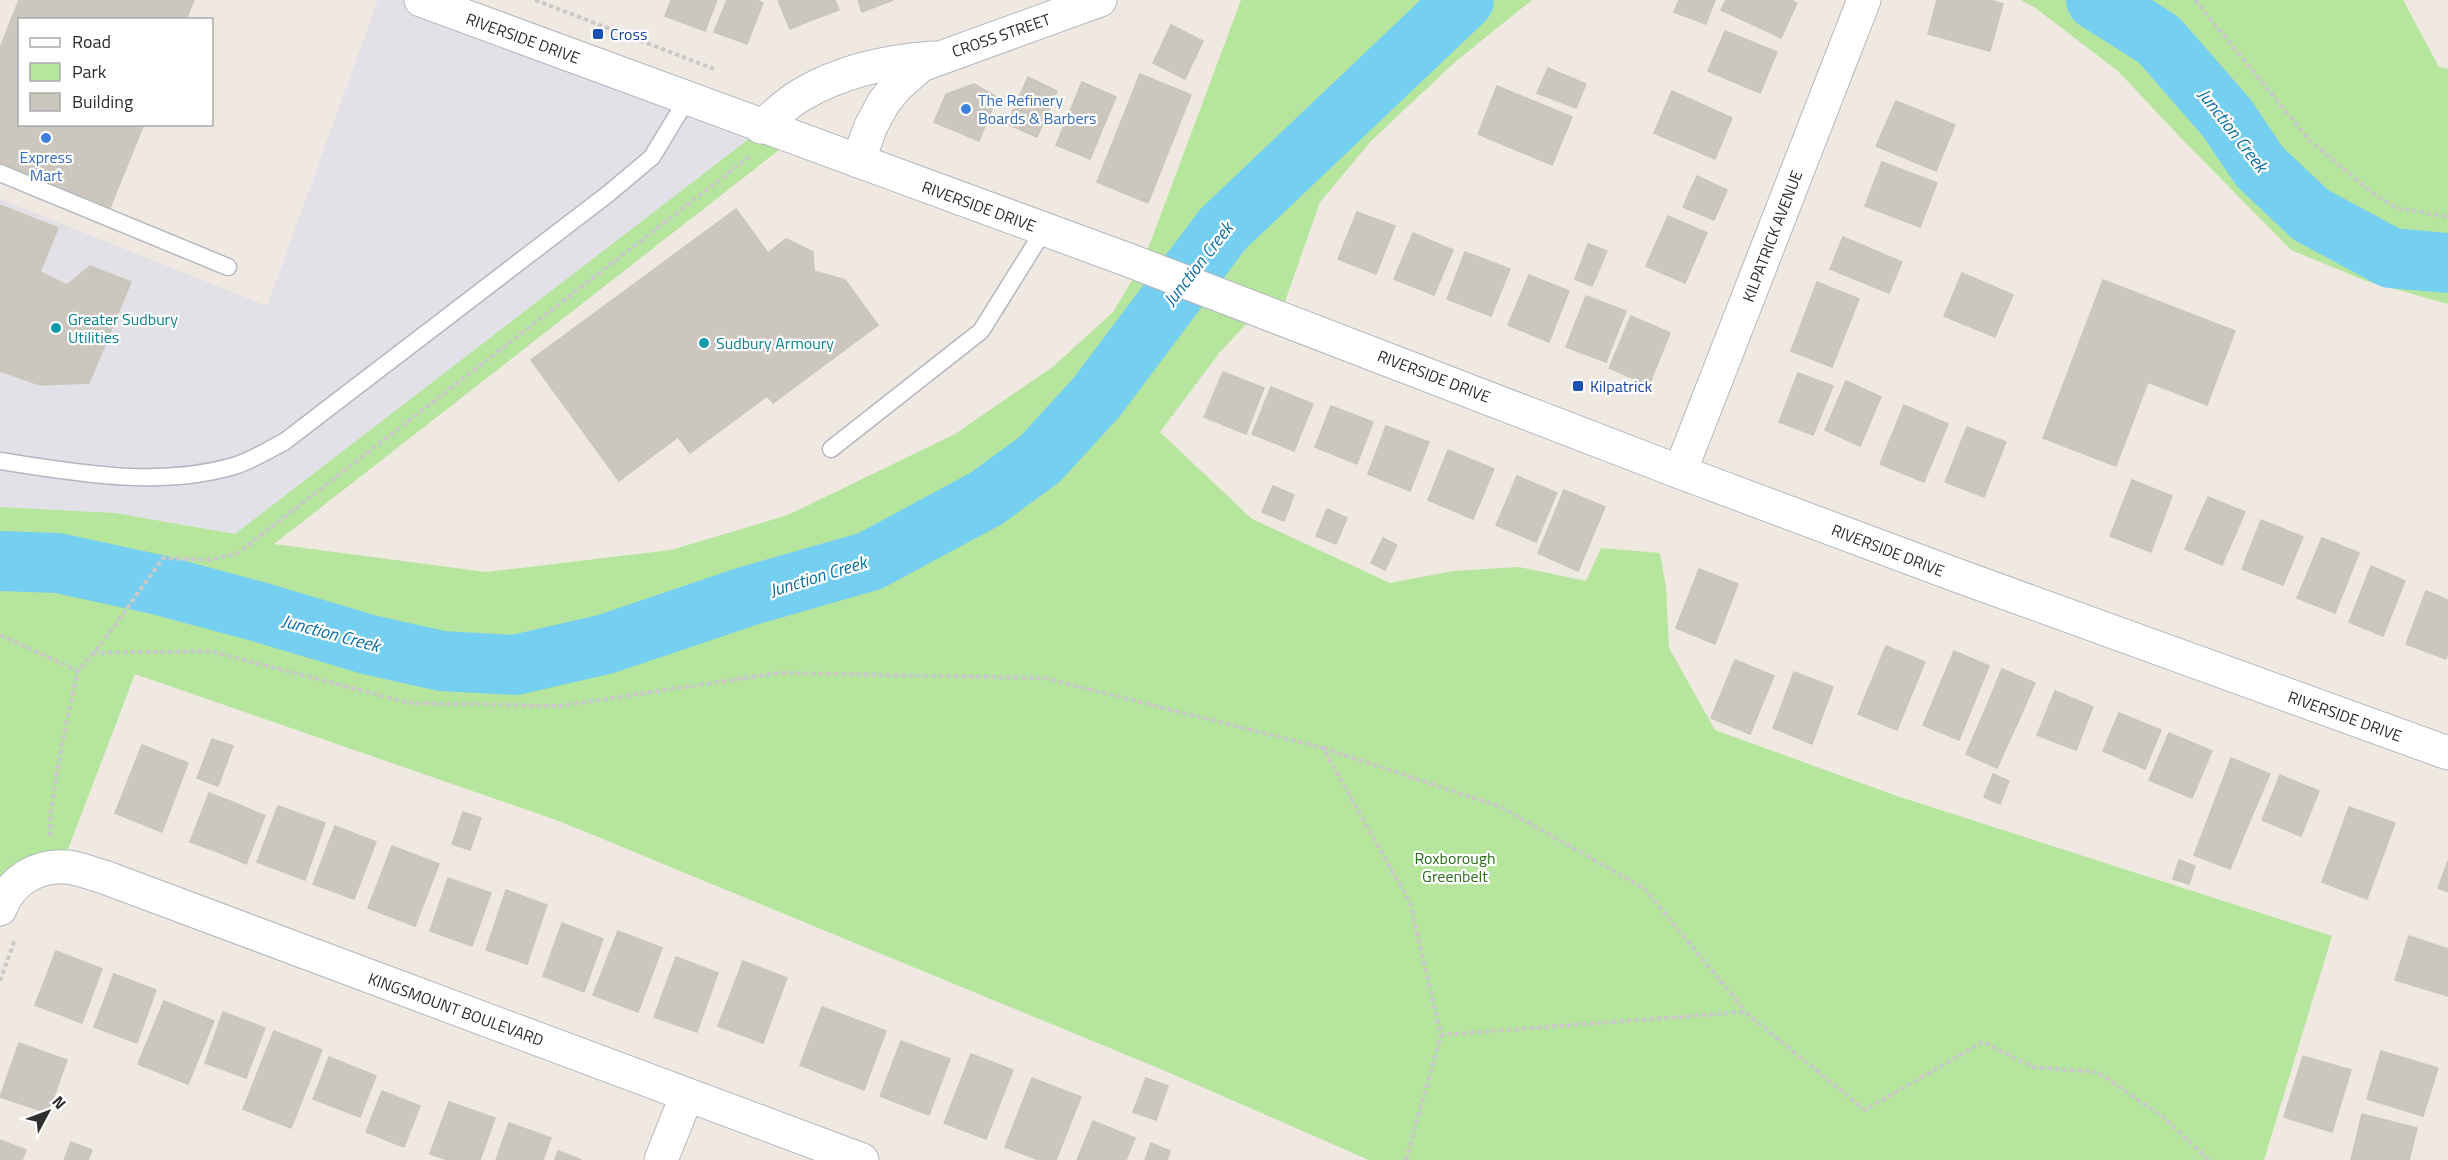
<svg xmlns="http://www.w3.org/2000/svg" width="2448" height="1160" font-family="'Titillium Web',sans-serif">
	<rect width="100%" height="100%" fill="#efe9e1"/>
	<polygon fill="#e3e1e8" points="378,0 422,0 767,125 235,534 115,513 0,507 0,199 267,306"/>
	<g fill="#b6e59e">
		<polygon points="1241,0 1532,0 1455,62 1371,141 1320,202 1281,313 1263,306 1220,352 1160,432 1252,519 1390,583 1453,571 1519,567 1586,581 1601,548 1660,553 1666,588 1669,648 1715,730 1897,796 2332,936 2264,1160 1369,1160 1163,1070 559,821 135,674 62,865 0,884 0,507 115,513 235,534 767,125 797,136 274,544 486,572 671,550 788,515 955,434 1054,366 1113,312 1143,262"/>
		<polygon points="2021,0 2403,0 2439,67 2448,69 2448,304 2366,281 2291,250 2180,137 2118,71 2034,7"/>
	</g>
	<g fill="none" stroke-linecap="round" stroke-linejoin="round">
		<g stroke="#75cff0" stroke-width="60">
			<polyline points="2096,0 2159,40 2227,118 2260,167 2311,215 2391,258 2448,263"/>
			<polyline points="0,561 58,563 159,585 256,611 370,645 442,661 515,665 606,644 748,596 870,561 987,498 1040,459 1096,398 1223,229 1464,0"/>
		</g>
	</g>
	<g fill="#cbc7bf" stroke="#cbc5ba" stroke-width="1.5">
		<polygon points="19,0 194,0 186,20 20,20 20,124 144,124 109,210 0,166 0,48"/>
		<polygon points="671,0 717,0 705,31 665,16"/>
		<polygon points="727,0 756,0 763,3 747,44 714,32"/>
		<polygon points="778,0 806,0 814,19 790,29"/>
		<polygon points="806,0 835,0 839,10 814,19"/>
		<polygon points="858,0 893,0 862,12"/>
		<polygon points="1679,0 1715,0 1706,24 1674,12"/>
		<polygon points="1726,0 1791,0 1797,3 1781,38 1721,10"/>
		<polygon points="1937,0 1990,0 2003,4 1990,51 1928,34"/>
		<polygon points="1171,25 1203,41 1185,79 1153,63"/>
		<polygon points="1725,31 1777,52 1760,93 1708,71"/>
		<polygon points="1548,68 1586,84 1576,108 1537,93"/>
		<polygon points="1140,74 1191,95 1148,203 1097,182"/>
		<polygon points="1028,77 1057,91 1037,137 1007,124"/>
		<polygon points="1082,82 1116,97 1090,159 1056,145"/>
		<polygon points="974,84 997,97 979,141 934,122 946,94"/>
		<polygon points="1497,86 1572,117 1552,165 1478,134"/>
		<polygon points="1672,91 1732,118 1715,159 1654,133"/>
		<polygon points="1896,101 1955,125 1936,171 1876,146"/>
		<polygon points="1882,162 1937,183 1920,227 1865,206"/>
		<polygon points="1697,176 1727,190 1714,220 1683,207"/>
		<polygon points="0,205 58,228 40,272 67,285 90,266 131,282 89,383 40,385 0,371"/>
		<polygon points="736,209 768,253 786,239 813,252 814,271 845,280 878,325 773,403 767,396 690,453 678,437 619,481 531,360"/>
		<polygon points="1357,212 1395,226 1376,274 1338,259"/>
		<polygon points="1668,216 1707,233 1685,283 1646,266"/>
		<polygon points="1413,233 1453,250 1434,295 1394,279"/>
		<polygon points="1843,237 1902,262 1889,293 1830,269"/>
		<polygon points="1588,244 1607,251 1592,286 1575,279"/>
		<polygon points="1465,252 1510,269 1491,316 1447,299"/>
		<polygon points="1962,273 2013,295 1995,337 1944,316"/>
		<polygon points="1529,275 1569,291 1549,342 1508,325"/>
		<polygon points="2103,280 2235,331 2207,405 2148,382 2116,466 2043,438"/>
		<polygon points="1817,282 1859,299 1832,367 1791,351"/>
		<polygon points="1586,296 1626,311 1606,362 1566,347"/>
		<polygon points="1631,316 1670,333 1649,385 1609,368"/>
		<polygon points="1223,372 1264,388 1246,434 1204,417"/>
		<polygon points="1798,373 1833,386 1813,435 1779,422"/>
		<polygon points="1846,381 1881,397 1860,446 1825,430"/>
		<polygon points="1271,387 1313,404 1294,451 1252,434"/>
		<polygon points="1904,405 1948,424 1924,482 1880,464"/>
		<polygon points="1331,406 1373,422 1357,464 1315,447"/>
		<polygon points="1386,426 1429,442 1410,491 1368,474"/>
		<polygon points="1967,427 2006,442 1984,497 1945,482"/>
		<polygon points="1448,450 1494,469 1473,519 1428,500"/>
		<polygon points="1517,476 1557,493 1536,542 1496,525"/>
		<polygon points="2132,480 2172,496 2151,552 2110,536"/>
		<polygon points="1273,486 1294,495 1284,521 1262,512"/>
		<polygon points="1564,490 1605,507 1578,571 1538,553"/>
		<polygon points="2208,497 2245,512 2222,565 2185,549"/>
		<polygon points="1327,509 1347,518 1336,544 1316,536"/>
		<polygon points="2261,520 2303,537 2283,585 2242,569"/>
		<polygon points="1383,538 1397,545 1385,570 1371,563"/>
		<polygon points="2322,538 2359,553 2335,613 2297,598"/>
		<polygon points="2371,566 2405,581 2383,636 2349,622"/>
		<polygon points="1699,569 1738,584 1715,644 1676,628"/>
		<polygon points="2426,591 2448,600 2448,653 2446,659 2406,644"/>
		<polygon points="1886,646 1925,662 1897,730 1858,714"/>
		<polygon points="1954,651 1989,666 1959,740 1923,725"/>
		<polygon points="1735,660 1774,676 1750,734 1711,718"/>
		<polygon points="2002,669 2035,683 2017,724 1985,710"/>
		<polygon points="1794,672 1833,687 1812,744 1773,728"/>
		<polygon points="2055,691 2093,707 2076,750 2037,735"/>
		<polygon points="1985,710 2017,724 1997,768 1966,754"/>
		<polygon points="2119,713 2161,730 2145,769 2103,751"/>
		<polygon points="2169,733 2212,751 2192,798 2149,780"/>
		<polygon points="212,739 233,746 218,786 197,778"/>
		<polygon points="142,745 188,763 162,832 115,813"/>
		<polygon points="2231,758 2270,774 2251,818 2214,803"/>
		<polygon points="1993,774 2009,781 2000,804 1984,797"/>
		<polygon points="2280,775 2319,791 2301,836 2262,820"/>
		<polygon points="209,793 240,805 221,853 190,842"/>
		<polygon points="2214,803 2251,818 2230,869 2194,855"/>
		<polygon points="240,805 265,816 246,864 221,853"/>
		<polygon points="278,806 325,823 305,880 257,862"/>
		<polygon points="2349,807 2395,823 2367,899 2322,882"/>
		<polygon points="463,812 481,818 470,850 452,844"/>
		<polygon points="335,826 376,842 354,899 313,884"/>
		<polygon points="392,846 439,864 415,926 368,908"/>
		<polygon points="2179,860 2195,866 2189,884 2173,879"/>
		<polygon points="2448,861 2448,892 2438,888"/>
		<polygon points="448,878 491,893 472,946 430,931"/>
		<polygon points="506,890 547,905 527,964 486,950"/>
		<polygon points="562,923 603,939 584,992 543,976"/>
		<polygon points="618,931 662,948 638,1012 593,995"/>
		<polygon points="2409,936 2448,949 2448,996 2395,980"/>
		<polygon points="56,951 102,969 82,1023 35,1005"/>
		<polygon points="676,957 718,973 697,1032 654,1017"/>
		<polygon points="743,961 787,978 763,1043 718,1026"/>
		<polygon points="114,974 156,990 137,1043 94,1027"/>
		<polygon points="164,1001 214,1021 188,1084 138,1064"/>
		<polygon points="822,1007 886,1031 864,1090 800,1065"/>
		<polygon points="223,1012 265,1028 246,1078 205,1063"/>
		<polygon points="274,1031 322,1050 291,1128 243,1109"/>
		<polygon points="901,1041 950,1059 929,1115 880,1096"/>
		<polygon points="19,1043 67,1060 48,1113 0,1097"/>
		<polygon points="2381,1051 2438,1068 2423,1116 2367,1099"/>
		<polygon points="971,1054 1013,1070 986,1139 944,1123"/>
		<polygon points="2303,1056 2351,1070 2332,1132 2284,1117"/>
		<polygon points="329,1057 376,1076 360,1117 313,1099"/>
		<polygon points="1032,1078 1081,1097 1056,1160 1039,1160 1005,1147"/>
		<polygon points="1146,1078 1168,1086 1156,1120 1133,1112"/>
		<polygon points="382,1091 420,1106 404,1147 366,1132"/>
		<polygon points="449,1102 495,1118 480,1160 448,1160 430,1154"/>
		<polygon points="2362,1114 2417,1128 2409,1160 2351,1160"/>
		<polygon points="1093,1121 1135,1138 1126,1160 1077,1160"/>
		<polygon points="509,1123 551,1138 543,1160 496,1160"/>
		<polygon points="0,1140 26,1150 22,1160 0,1160"/>
		<polygon points="71,1142 92,1150 88,1160 64,1160"/>
		<polygon points="1151,1143 1170,1151 1167,1160 1145,1160"/>
		<polygon points="558,1151 582,1160 555,1160"/>
	</g>
	<g fill="none" stroke-linecap="round" stroke-linejoin="round">
		<defs>
			<g id="lane">
				<polyline points="0,173 228,267"/>
				<polyline points="831,449 981,331 1044,230"/>
				<path d="M 0,461 C 76,473 158,488 234,466 C 251,461 268,450 284,442 L 608,194 L 652,157 L 687,99"/>
			</g>
			<g id="street">
				<path d="M 761,127 C 774,116 787,103 801,95 C 841,71 888,61 934,58"/>
				<polyline points="858,161 871,126 884,102 897,86 921,65 1100,0"/>
				<polyline points="1680,472 1864,0"/>
				<path d="M 0,909 C 11,880 37,865 67,867 C 79,868 92,874 104,877 L 862,1160"/>
				<polyline points="661,1160 687,1095"/>
			</g>
			<polyline id="secondary" points="421,0 1131,261 1680,472 1956,575 2448,753"/>
		</defs>
		<use href="#lane" stroke="#b4b7c1" stroke-width="19"/>
		<use href="#street" stroke="#b4b7c1" stroke-width="35"/>
		<use href="#secondary" stroke="#b4b7c1" stroke-width="35"/>
		<g stroke="#c9c9c9" stroke-width="4" stroke-dasharray="4.5 3" stroke-linecap="butt">
			<polyline points="535,0 714,69"/>
			<polyline points="2195,0 2310,141 2369,190 2396,208 2448,217"/>
			<polyline points="0,635 78,671"/>
			<polyline points="93,653 209,651 410,703 560,706 778,673 1044,678 1323,748 1410,903 1441,1035 1745,1012 1865,1110 1983,1042 2033,1067 2097,1072 2162,1116 2209,1160"/>
			<polyline points="1323,748 1501,807 1645,889 1745,1011"/>
			<polyline points="50,836 51,810 61,748 78,671 105,639 163,558 210,560 238,553 749,157"/>
			<polyline points="0,981 15,939"/>
			<polyline points="1406,1160 1441,1035"/>
		</g>
		<use href="#lane" stroke="#fff" stroke-width="16"/>
		<use href="#street" stroke="#fff" stroke-width="33"/>
		<use href="#secondary" stroke="#fff" stroke-width="33"/>
	</g>
	<g fill="#1a4fb4" stroke="#fff" stroke-width="2">
		<rect x="592" y="28" width="12" height="12" rx="3"/>
		<rect x="1572" y="380" width="12" height="12" rx="3"/>
	</g>
	<g fill="#3f7fe0" stroke="#fff" stroke-width="2">
		<circle cx="966" cy="109" r="6"/>
		<circle cx="46" cy="138" r="6"/>
	</g>
	<g fill="#0f9aa8" stroke="#fff" stroke-width="2">
		<circle cx="56" cy="328" r="6"/>
		<circle cx="704" cy="343" r="6"/>
	</g>
	<g text-anchor="middle" dominant-baseline="central" stroke-width="4.5" stroke-linejoin="round" paint-order="stroke">
		<g font-size="16" fill="#164399" stroke="#fff" text-anchor="start">
			<text x="610" y="34">Cross</text>
			<text x="1590" y="386">Kilpatrick</text>
		</g>
		<g font-size="16" fill="#2e2e2e" stroke="#fff">
			<text transform="translate(1001 35) rotate(-19)">CROSS STREET</text>
			<text transform="translate(523 38) rotate(20)">RIVERSIDE DRIVE</text>
			<text transform="translate(979 206) rotate(20)">RIVERSIDE DRIVE</text>
			<text transform="translate(1772 236) rotate(-69)">KILPATRICK AVENUE</text>
			<text transform="translate(1434 376) rotate(21)">RIVERSIDE DRIVE</text>
			<text transform="translate(1888 550) rotate(21)">RIVERSIDE DRIVE</text>
			<text transform="translate(2345 716) rotate(20)">RIVERSIDE DRIVE</text>
			<text transform="translate(456 1009) rotate(20)">KINGSMOUNT BOULEVARD</text>
		</g>
		<g font-size="16" fill="#366cbe" stroke="#fff" text-anchor="start">
			<text x="978" y="100">The Refinery<tspan x="978" dy="18">Boards &amp; Barbers</tspan></text>
			<text x="46" y="157" text-anchor="middle">Express<tspan x="46" dy="18">Mart</tspan></text>
		</g>
		<g font-size="16" fill="#0d838f" stroke="#fff" text-anchor="start">
			<text x="68" y="319">Greater Sudbury<tspan x="68" dy="18">Utilities</tspan></text>
			<text x="716" y="343">Sudbury Armoury</text>
		</g>
		<g font-size="16" fill="#2c6e1b" stroke="#fff">
			<text x="1455" y="858">Roxborough<tspan x="1455" dy="18">Greenbelt</tspan></text>
		</g>
		<g font-size="18" font-style="italic" fill="#0d6fa3" stroke="#fff">
			<text transform="translate(2233 130) rotate(52)">Junction Creek</text>
			<text transform="translate(1198 264) rotate(-52)">Junction Creek</text>
			<text transform="translate(818 576) rotate(-17)">Junction Creek</text>
			<text transform="translate(331 633) rotate(15)">Junction Creek</text>
		</g>
	</g>
	<rect x="18" y="18" width="195" height="108" fill="#ffffff" stroke="#ababab" stroke-width="1.5"/>
	<rect x="30" y="38" width="30" height="9" fill="#ffffff" stroke="#ababab" stroke-width="1.5"/>
	<text x="72" y="48" font-size="18" fill="#2e2e2e">Road</text>
	<rect x="30" y="63" width="30" height="18" fill="#b6e59e" stroke="#ababab" stroke-width="1.5"/>
	<text x="72" y="78" font-size="18" fill="#2e2e2e">Park</text>
	<rect x="30" y="93" width="30" height="18" fill="#cbc7bf" stroke="#ababab" stroke-width="1.5"/>
	<text x="72" y="108" font-size="18" fill="#2e2e2e">Building</text>
	<g transform="translate(48 1112) rotate(49)" stroke="#ffffff" stroke-width="4.5" paint-order="stroke">
	<path d="M0-4.5L10 22L0 15L-10 22Z" fill="#2e2e2e"/>
	<text y="-9" font-size="16" font-weight="bold" text-anchor="middle" fill="#2e2e2e">N</text>
	</g>
</svg>
